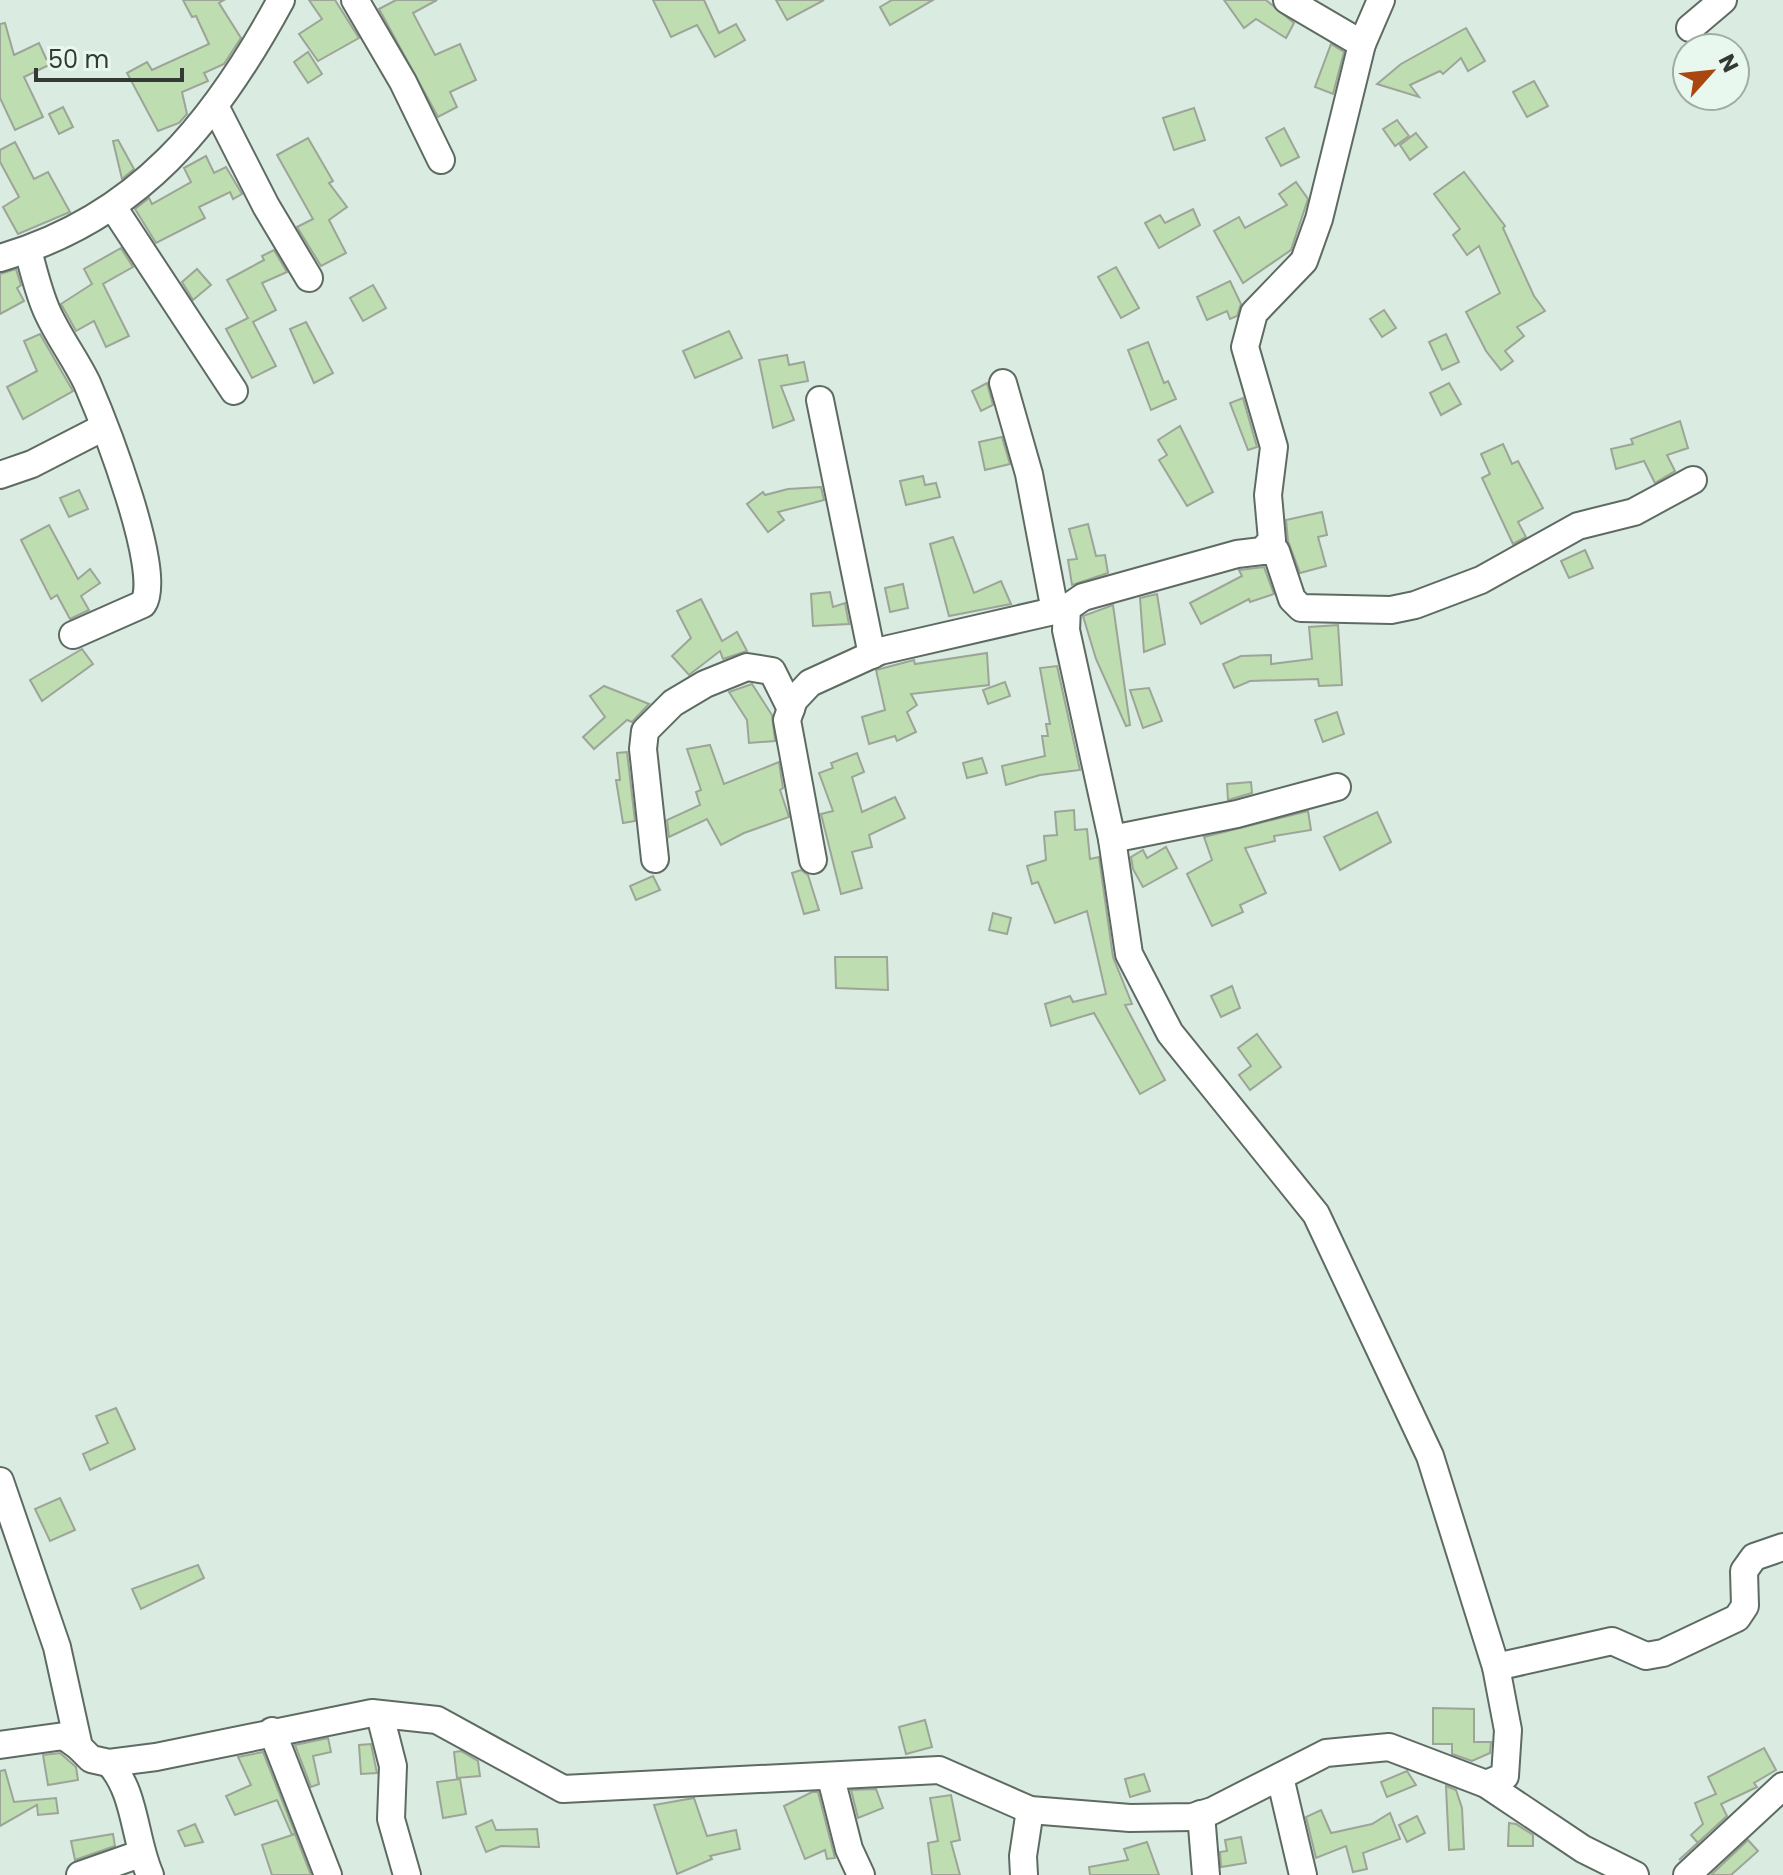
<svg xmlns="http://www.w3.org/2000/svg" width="1783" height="1875" font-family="Poppins,sans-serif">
	<rect width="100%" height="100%" fill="#daebe1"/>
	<g fill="#beddb1" stroke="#9ca597" stroke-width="2">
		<polygon points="183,0 224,0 219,3 241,38 224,64 204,73 208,81 182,92 187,114 179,123 158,131 127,73 147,62 152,70 209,44 196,16 192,17"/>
		<polygon points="309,0 335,0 359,38 318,61 299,34 322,19"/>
		<polygon points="396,0 437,0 413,13 435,55 460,44 476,80 450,92 457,107 438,117 379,9"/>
		<polygon points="653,0 704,0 719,33 736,24 745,40 715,57 697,25 671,37"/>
		<polygon points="776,0 824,0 787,20"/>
		<polygon points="892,0 933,0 890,25 880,7"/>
		<polygon points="1224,0 1266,0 1294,23 1286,38 1256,19 1244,28"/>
		<polygon points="5,23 14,55 39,43 49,65 24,77 43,117 15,130 0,98 0,24"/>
		<polygon points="1466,28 1485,61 1468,71 1461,58 1443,74 1440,71 1410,85 1419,97 1377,84 1401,64"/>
		<polygon points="1331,44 1344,52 1333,94 1315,87"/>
		<polygon points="308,52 322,74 308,83 294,62"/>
		<polygon points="1534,81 1548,106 1527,117 1513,92"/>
		<polygon points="63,107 73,127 59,134 49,114"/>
		<polygon points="1194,108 1205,140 1174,150 1163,118"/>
		<polygon points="1397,120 1409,136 1395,146 1383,129"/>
		<polygon points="1284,128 1299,157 1281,166 1266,138"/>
		<polygon points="1416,133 1427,147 1410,160 1400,145"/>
		<polygon points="308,138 333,181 329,183 347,207 329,220 346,253 321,266 297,227 313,219 277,155"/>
		<polygon points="118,140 134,169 122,179 113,141"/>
		<polygon points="15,142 34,179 48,172 70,212 18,234 3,207 19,197 0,162 0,150"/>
		<polygon points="206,156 214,173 226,167 242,194 233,199 230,192 199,207 205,218 156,243 135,209 149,198 152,204 191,182 184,168"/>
		<polygon points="1464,172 1505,226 1503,228 1534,296 1545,311 1517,327 1524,336 1505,351 1513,361 1501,370 1486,351 1466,312 1500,293 1479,246 1467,255 1453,235 1460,229 1434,194"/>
		<polygon points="1296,182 1308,199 1291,250 1243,283 1214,231 1239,217 1245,228 1287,205 1279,194"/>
		<polygon points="1193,209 1200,225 1159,248 1145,223 1160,215 1165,223"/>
		<polygon points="121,248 133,267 103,284 129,336 106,347 94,321 76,331 61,304 92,284 84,269"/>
		<polygon points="274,250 287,272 262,283 276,310 253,322 276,366 252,378 226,329 248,318 227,280 264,260 262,256"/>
		<polygon points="1116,267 1139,308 1121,318 1098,277"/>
		<polygon points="16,269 21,285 17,288 24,301 0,314 0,274"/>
		<polygon points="197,269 211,285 193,300 182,282"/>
		<polygon points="1230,281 1241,304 1237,316 1230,319 1227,311 1207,320 1197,297"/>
		<polygon points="373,285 386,308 363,321 350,298"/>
		<polygon points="1384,310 1396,328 1382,337 1370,319"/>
		<polygon points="306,322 333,373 314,383 290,329"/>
		<polygon points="729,331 742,358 695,378 683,351"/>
		<polygon points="40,334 73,391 23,419 7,387 37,371 24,341"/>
		<polygon points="1446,334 1459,362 1442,370 1429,342"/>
		<polygon points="1148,342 1164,383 1168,381 1176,399 1151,410 1128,350"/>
		<polygon points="787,355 789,365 804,362 808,381 781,386 794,420 773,428 759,360"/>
		<polygon points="987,383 993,405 981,411 972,391"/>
		<polygon points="1449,383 1461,404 1441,415 1430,393"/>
		<polygon points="1243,398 1257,447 1248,450 1230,403"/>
		<polygon points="1680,421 1688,448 1667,455 1675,471 1655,483 1644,461 1616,469 1611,449 1633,444 1631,439"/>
		<polygon points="1180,426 1213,492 1187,506 1159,460 1167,455 1158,440"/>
		<polygon points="1002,437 1010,464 985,470 979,442"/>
		<polygon points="1503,444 1512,464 1518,461 1543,508 1518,522 1526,537 1513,544 1482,478 1490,474 1481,454"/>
		<polygon points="923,476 925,485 936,483 940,497 906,505 900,481"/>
		<polygon points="821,487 824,500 778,512 784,520 768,532 747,504 763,492 765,495 788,489"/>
		<polygon points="79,490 88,509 69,517 60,498"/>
		<polygon points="1322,512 1327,535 1318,537 1326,566 1300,573 1288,541 1286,520"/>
		<polygon points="1088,524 1096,556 1105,555 1108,573 1072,585 1068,560 1077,559 1069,529"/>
		<polygon points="49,525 78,579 90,569 100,583 81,596 89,610 70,619 57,595 51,599 21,540"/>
		<polygon points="953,537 974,593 1001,581 1011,604 949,616 930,544"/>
		<polygon points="1585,550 1593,568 1569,578 1561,561"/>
		<polygon points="1264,567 1274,594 1250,602 1249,599 1201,624 1190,603 1242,576 1239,570"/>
		<polygon points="903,584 908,608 890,612 885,588"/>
		<polygon points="830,592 833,607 845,603 849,624 813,626 811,594"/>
		<polygon points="1157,594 1165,644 1144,652 1140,598"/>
		<polygon points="701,599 722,641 737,632 747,651 723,659 720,651 689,675 672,656 691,638 677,611"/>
		<polygon points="1113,605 1130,725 1126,726 1096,659 1083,616"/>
		<polygon points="1338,625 1342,685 1319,686 1318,679 1250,681 1234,688 1223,664 1241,656 1271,655 1271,664 1312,659 1309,627"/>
		<polygon points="82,649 93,664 42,701 30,680"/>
		<polygon points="987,653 989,685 911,694 917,705 907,712 916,732 897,741 895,736 869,744 862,717 885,710 876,670 914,660 915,664"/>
		<polygon points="1057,666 1080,770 1040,775 1006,785 1002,766 1045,756 1042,736 1048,736 1046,724 1050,724 1040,668"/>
		<polygon points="1005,682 1010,696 988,704 983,690"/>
		<polygon points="752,684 772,715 775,741 749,743 747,720 729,692"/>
		<polygon points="604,686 649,704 632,722 627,720 594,749 583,737 605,717 590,696"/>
		<polygon points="1149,688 1162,721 1143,728 1130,690"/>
		<polygon points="1337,712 1344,734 1323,742 1315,720"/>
		<polygon points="710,745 724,784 779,762 783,788 780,790 789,817 744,833 721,845 707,819 669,837 667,820 700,805 696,792 701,790 687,749"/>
		<polygon points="627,752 635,821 623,823 616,780 620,780 617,753"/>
		<polygon points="857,753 864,772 852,777 862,812 895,797 905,818 869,835 872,847 852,852 862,888 841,894 821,814 833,811 819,773 833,768 831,763"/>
		<polygon points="982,758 987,773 967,778 963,763"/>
		<polygon points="1251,782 1252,793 1228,800 1227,784"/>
		<polygon points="1074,810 1075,830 1087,829 1090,859 1099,857 1113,957 1132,1004 1125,1005 1165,1080 1140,1094 1094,1013 1051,1026 1045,1004 1070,996 1073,1002 1106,994 1087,911 1055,923 1038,882 1032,884 1027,866 1046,860 1044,836 1057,835 1055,812"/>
		<polygon points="1308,811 1311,830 1274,836 1275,841 1245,848 1266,893 1240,905 1243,912 1212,926 1187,874 1212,860 1204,837"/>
		<polygon points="1377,812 1391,842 1340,870 1324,837"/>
		<polygon points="1166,847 1177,868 1143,887 1133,869 1131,857 1143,850 1147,858"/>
		<polygon points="801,870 808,875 819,910 804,914 792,873"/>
		<polygon points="653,876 660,890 636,900 630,886"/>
		<polygon points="993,913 1011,918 1007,934 989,930"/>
		<polygon points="835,957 887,957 888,990 836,988"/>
		<polygon points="1232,986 1240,1008 1221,1017 1211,996"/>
		<polygon points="1257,1034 1281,1067 1250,1090 1239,1075 1251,1066 1238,1048"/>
		<polygon points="116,1408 135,1449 90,1470 83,1454 108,1443 96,1416"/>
		<polygon points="60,1498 75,1530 50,1541 35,1509"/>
		<polygon points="198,1565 204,1578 141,1609 132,1589"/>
		<polygon points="1433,1708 1474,1709 1474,1742 1491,1742 1490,1753 1472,1761 1452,1754 1452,1744 1433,1744"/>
		<polygon points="925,1720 932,1747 906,1754 899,1727"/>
		<polygon points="328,1738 331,1752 313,1756 319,1784 311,1787 295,1745"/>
		<polygon points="371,1744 377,1773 361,1774 359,1745"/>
		<polygon points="1764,1748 1776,1770 1754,1783 1757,1787 1721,1804 1727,1816 1679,1860 1698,1843 1691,1835 1703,1824 1695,1803 1716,1794 1708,1777"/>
		<polygon points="461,1751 478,1761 480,1776 457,1778 454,1752"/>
		<polygon points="263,1752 295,1833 292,1835 277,1800 235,1815 226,1796 251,1785 238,1757"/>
		<polygon points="60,1753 76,1767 78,1780 48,1785 43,1755"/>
		<polygon points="5,1770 14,1802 56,1798 58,1813 38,1815 37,1805 0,1826 0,1771"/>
		<polygon points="1407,1771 1416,1785 1387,1797 1381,1782"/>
		<polygon points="1144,1774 1150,1791 1130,1797 1125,1779"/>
		<polygon points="460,1779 466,1814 443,1818 437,1782"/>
		<polygon points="1446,1786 1456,1790 1462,1808 1464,1849 1449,1850"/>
		<polygon points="876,1789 883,1808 858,1818 851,1790"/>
		<polygon points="812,1792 818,1792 835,1858 827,1859 825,1850 805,1859 784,1806"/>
		<polygon points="951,1795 960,1840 951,1842 960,1875 932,1875 928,1843 938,1841 930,1798"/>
		<polygon points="694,1798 707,1836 736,1830 740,1849 710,1856 712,1859 677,1874 654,1805"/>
		<polygon points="1321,1810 1331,1833 1372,1824 1390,1813 1400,1839 1363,1853 1367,1869 1353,1872 1346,1846 1316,1858 1306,1817"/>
		<polygon points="1417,1816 1425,1833 1407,1842 1399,1825"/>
		<polygon points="492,1820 496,1830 537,1829 539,1847 501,1846 486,1852 476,1827"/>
		<polygon points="1509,1823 1516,1824 1533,1835 1533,1846 1508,1846"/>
		<polygon points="195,1824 203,1842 185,1846 178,1831"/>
		<polygon points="113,1834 115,1846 75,1860 71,1841"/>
		<polygon points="295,1834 311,1875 272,1875 262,1845"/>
		<polygon points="1241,1837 1246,1863 1221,1867 1220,1852 1227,1851 1225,1840"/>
		<polygon points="1748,1840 1758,1851 1731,1875 1711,1875"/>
		<polygon points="1147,1842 1159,1875 1090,1875 1089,1867 1128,1860 1124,1849"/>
	</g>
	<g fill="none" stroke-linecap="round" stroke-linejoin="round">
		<defs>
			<g id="minor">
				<polyline points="355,0 403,82 441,160"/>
				<polyline points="1287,0 1362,44"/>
				<polyline points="1381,0 1362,44 1319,219 1304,261 1254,313 1245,347 1274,447 1268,495 1272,540 1262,551 1237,554 1083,597 1067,608 1066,630 1112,839 1129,954 1170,1033 1316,1214 1430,1456 1496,1667 1508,1730 1505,1776 1486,1784"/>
				<polyline points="1690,28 1723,0"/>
				<polyline points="215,106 266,206 309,278"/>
				<polyline points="113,207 234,391"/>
				<path d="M 28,250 C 33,269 38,290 46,309 C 57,335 75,358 87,383 C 103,420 164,573 143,604 L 73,635"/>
				<path d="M 0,258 C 139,218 215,122 281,0"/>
				<polyline points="1003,383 1029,474 1055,611"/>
				<polyline points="820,400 872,655"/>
				<polyline points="0,475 32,464 104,427"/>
				<polyline points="1262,551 1276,551 1292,599 1301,608 1391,610 1415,605 1481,580 1578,526 1634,512 1693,480"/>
				<polyline points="1112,839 1237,814 1337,787"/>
				<polyline points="655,859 643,749 645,731 673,703 705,684 747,667 772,671 791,709"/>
				<polyline points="813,860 787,720 794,700 810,683 880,651 1067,608"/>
				<polyline points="0,1481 57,1647 79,1747 91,1759 109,1763 156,1757 372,1713 437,1720 563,1789 939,1770 1030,1810 1130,1818 1192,1817 1212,1811 1326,1753 1389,1747 1486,1784 1583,1849 1635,1875"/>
				<polyline points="1496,1667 1612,1641 1646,1656 1663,1653 1737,1618 1745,1606 1744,1571 1754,1557 1783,1547"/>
				<polyline points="380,1715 393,1766 391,1819 407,1875"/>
				<polyline points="272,1731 328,1875"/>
				<polyline points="0,1745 64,1736 79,1747"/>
				<path d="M 109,1763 C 136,1792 134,1839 150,1875"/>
				<polyline points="1280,1777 1303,1875"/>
				<polyline points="831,1778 849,1849 861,1875"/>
				<polyline points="1201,1814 1206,1875"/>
				<polyline points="80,1875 140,1854"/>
				<polyline points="1024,1875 1023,1856 1030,1810"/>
				<polyline points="1687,1875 1783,1786"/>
			</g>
		</defs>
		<use href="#minor" stroke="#5d6b62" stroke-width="30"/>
		<use href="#minor" stroke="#fff" stroke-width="26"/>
	</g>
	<g transform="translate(1711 72) rotate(63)"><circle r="38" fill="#e8f8ee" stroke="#a0aca4" stroke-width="2"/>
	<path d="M0-6L14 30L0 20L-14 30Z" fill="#aa4711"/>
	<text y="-12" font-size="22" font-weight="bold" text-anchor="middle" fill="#333a36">N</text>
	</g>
	<path d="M36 68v12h146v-12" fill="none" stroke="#333a36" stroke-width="4"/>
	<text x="48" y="68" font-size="24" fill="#333a36" stroke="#e8f8ee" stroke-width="6" paint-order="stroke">50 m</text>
</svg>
